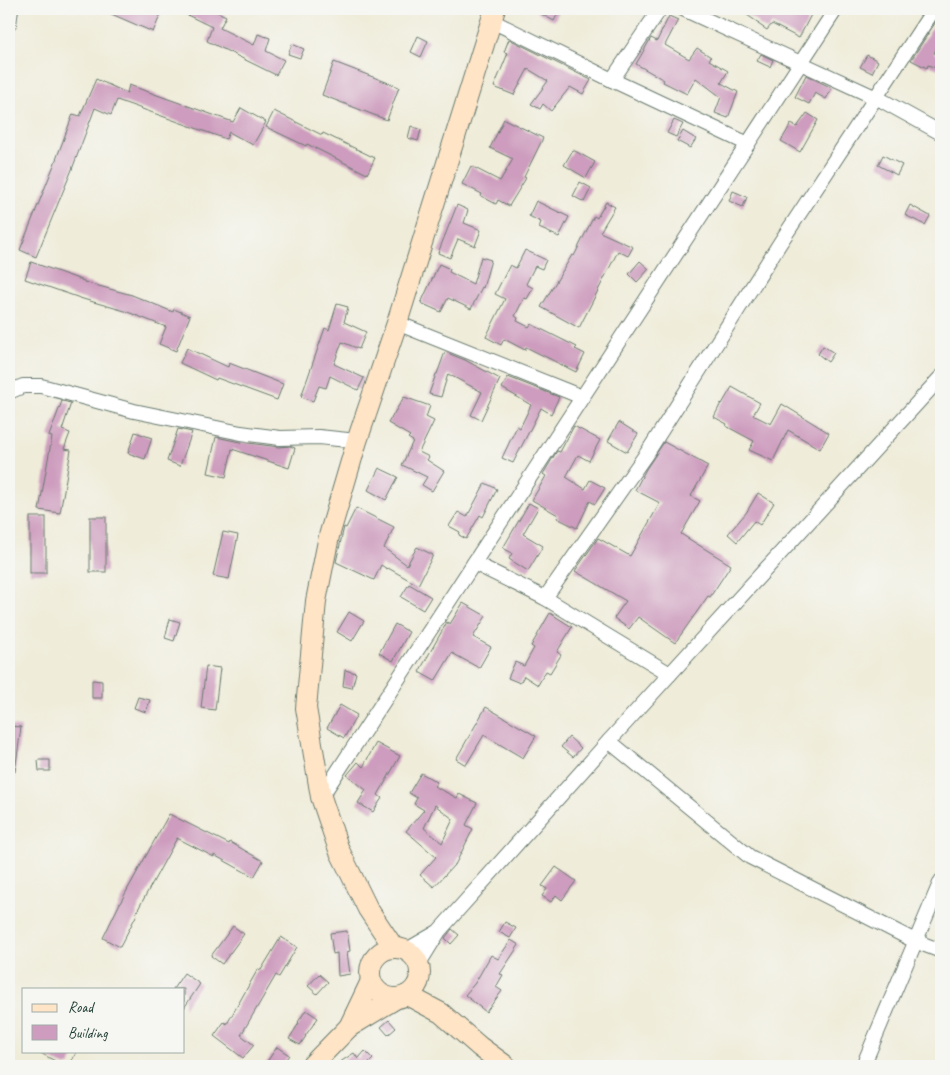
<svg xmlns="http://www.w3.org/2000/svg" width="950" height="1075" font-family="Caveat,sans-serif">
	<rect width="100%" height="100%" fill="#f6f6f2"/>
	<filter id="ink" filterUnits="userSpaceOnUse"><feTurbulence type="fractalNoise" baseFrequency=".02" numOctaves="2"/><feDisplacementMap in="SourceGraphic" scale="10" xChannelSelector="R" yChannelSelector="G"/><feConvolveMatrix kernelMatrix="1 2 1 2 8 2 1 2 1" color-interpolation-filters="sRGB"/></filter>
	<filter id="wash" filterUnits="userSpaceOnUse"><feTurbulence type="fractalNoise" baseFrequency=".0096" numOctaves="4" result="noise"/><feDisplacementMap in="SourceGraphic" scale="20" xChannelSelector="R" yChannelSelector="G"/><feGaussianBlur stdDeviation="1.12" result="paint"/><feColorMatrix in="noise" values="0 0 0 0 0 0 0 0 0 0 0 0 0 0 0 0 0 1.4 0 .05"/><feComposite in="paint" operator="in"/></filter>
	<g filter="url(#wash)">
		<rect width="100%" height="100%" fill="#efecd9"/>
		<g id="blocks">
			<g fill="#cd9cbe" fill-rule="evenodd">
				<polygon points="100,9 163,9 153,32"/>
				<polygon points="175,9 211,9 226,16 220,28 254,45 258,34 270,38 266,51 284,60 276,75 207,41 212,27"/>
				<polygon points="532,9 560,9 554,21"/>
				<polygon points="738,9 814,9 799,38 772,24 767,30 758,24 759,23"/>
				<polygon points="941,14 941,32 936,41 939,43 934,53 941,56 941,70 928,65 927,68 911,60"/>
				<polygon points="669,16 678,20 665,45 689,59 697,48 711,57 709,60 728,71 721,83 738,92 728,118 715,113 721,97 696,78 687,94 663,82 664,80 636,64 651,38 657,41"/>
				<polygon points="418,36 428,41 421,57 411,52"/>
				<polygon points="509,39 591,80 583,94 570,87 551,111 543,104 540,109 531,104 548,81 528,69 514,95 494,87 508,53 504,52"/>
				<polygon points="292,44 304,49 300,58 288,54"/>
				<polygon points="761,54 773,60 770,67 757,61"/>
				<polygon points="867,55 878,61 872,73 860,67"/>
				<polygon points="334,62 399,87 387,120 322,95"/>
				<polygon points="806,75 832,88 826,99 815,93 809,104 795,97"/>
				<polygon points="96,79 127,93 129,85 233,122 241,108 266,122 253,145 229,132 226,139 117,100 111,115 95,108 71,172 36,257 20,250 54,165 73,114 80,116"/>
				<polygon points="274,111 322,135 323,133 375,158 367,174 307,144 306,146 266,127"/>
				<polygon points="807,113 818,120 800,152 781,141 791,124 797,127"/>
				<polygon points="504,119 543,138 524,177 526,178 509,206 498,200 496,204 481,196 482,194 462,184 471,166 500,181 513,159 490,148"/>
				<polygon points="674,120 683,124 676,137 667,133"/>
				<polygon points="411,126 421,130 418,141 408,138"/>
				<polygon points="683,131 696,139 690,148 677,141"/>
				<polygon points="573,150 595,162 586,178 564,165"/>
				<polygon points="883,155 902,165 897,175 878,165"/>
				<polygon points="580,182 591,188 584,202 573,196"/>
				<polygon points="733,191 747,197 743,207 729,201"/>
				<polygon points="536,201 569,217 559,237 539,228 541,222 529,216"/>
				<polygon points="606,202 615,207 600,232 633,247 628,256 618,251 579,328 541,307 572,255 574,256 594,216 597,218"/>
				<polygon points="457,205 468,210 464,223 481,230 475,246 458,239 450,258 438,253"/>
				<polygon points="910,205 930,216 925,225 905,215"/>
				<polygon points="525,250 546,260 542,269 535,266 526,284 533,288 527,299 524,298 515,316 518,318 517,321 529,327 531,324 577,347 575,349 585,354 576,372 526,347 525,350 504,339 501,345 486,337 505,299 495,294 510,265 516,268"/>
				<polygon points="481,257 491,260 483,288 482,287 471,309 448,298 441,312 421,303 439,264 450,269 449,272 473,284"/>
				<polygon points="640,261 649,269 637,282 629,274"/>
				<polygon points="31,262 84,281 84,282 132,295 173,312 174,309 190,316 176,351 159,344 166,327 125,311 83,299 25,279"/>
				<polygon points="337,304 348,307 344,322 366,332 359,349 342,342 334,364 364,378 358,390 330,376 326,388 319,386 313,401 301,397 325,328 329,330"/>
				<polygon points="823,346 834,353 828,362 818,354"/>
				<polygon points="187,348 228,367 229,363 283,384 277,400 217,378 216,380 180,363"/>
				<polygon points="445,352 465,360 500,379 481,420 471,415 482,392 448,374 441,397 429,394 436,374 437,374"/>
				<polygon points="508,377 559,397 551,414 541,408 513,463 502,458 517,426 520,428 531,405 502,388"/>
				<polygon points="732,387 760,403 753,415 771,424 782,404 829,433 820,449 788,430 773,461 749,450 754,441 726,426 727,424 714,417 721,403 722,404"/>
				<polygon points="404,397 430,406 426,417 434,421 419,452 429,457 427,460 444,471 432,491 422,485 427,477 402,465 413,441 408,438 410,436 388,423"/>
				<polygon points="62,401 71,403 62,430 70,433 64,449 71,450 60,513 39,510 52,437 49,436"/>
				<polygon points="619,422 638,434 627,452 608,441"/>
				<polygon points="574,426 600,440 589,461 578,455 566,477 585,489 590,480 605,488 595,504 590,501 577,528 557,518 558,515 532,500 546,476 543,474 557,451 560,452"/>
				<polygon points="178,429 192,432 180,466 167,461"/>
				<polygon points="135,432 152,438 145,459 128,453"/>
				<polygon points="216,437 240,442 279,447 290,446 295,448 289,468 232,449 226,477 208,473"/>
				<polygon points="664,442 708,466 691,496 700,501 681,534 731,565 710,597 708,596 675,643 638,617 629,629 614,618 626,601 575,571 598,538 630,556 660,503 635,490 646,469"/>
				<polygon points="379,468 398,477 386,500 368,490"/>
				<polygon points="485,483 497,489 483,517 480,515 466,539 459,535 460,532 449,526 458,512 467,517"/>
				<polygon points="758,493 774,503 760,525 754,521 737,542 728,534 746,513"/>
				<polygon points="529,503 538,508 523,534 543,546 528,571 509,559 512,553 503,548"/>
				<polygon points="356,508 394,527 384,548 407,565 417,547 433,555 418,585 388,568 387,569 381,565 374,580 336,562 344,527 346,528"/>
				<rect x="30" y="517" width="16" height="56"/>
				<rect x="90" y="517" width="16" height="55"/>
				<polygon points="223,532 238,535 229,579 213,576"/>
				<polygon points="409,584 431,597 423,610 401,597"/>
				<polygon points="463,603 486,616 473,637 491,647 479,668 452,653 435,681 419,672 447,622 450,624"/>
				<polygon points="349,612 364,621 352,641 337,632"/>
				<polygon points="550,613 572,627 557,652 561,655 550,673 546,671 538,685 524,676 520,683 508,678 515,662 524,666 534,648 531,646"/>
				<polygon points="170,619 180,622 174,641 165,638"/>
				<polygon points="395,624 409,632 393,661 379,653"/>
				<polygon points="206,666 220,668 215,710 201,708"/>
				<polygon points="345,670 356,673 352,688 343,686"/>
				<polygon points="92,680 102,681 102,698 92,698"/>
				<polygon points="138,697 150,700 146,712 134,708"/>
				<polygon points="340,705 357,715 344,738 327,728"/>
				<polygon points="486,707 536,736 523,758 484,735 466,765 456,759"/>
				<polygon points="9,726 21,727 15,772 9,772"/>
				<polygon points="569,737 581,748 573,757 561,747"/>
				<polygon points="376,743 400,756 378,795 382,798 373,812 358,803 366,790 347,775 358,762 363,767"/>
				<polygon points="38,760 50,760 50,771 39,771"/>
				<path d="M 421,773 L 437,782 L 434,786 L 457,798 L 459,794 L 477,803 L 466,825 L 473,829 L 455,865 L 454,865 L 434,887 L 420,875 L 436,857 L 406,831 L 424,810 L 414,804 L 417,798 L 409,793 ZM 435,805 L 453,819 L 442,843 L 424,828 Z"/>
				<polygon points="169,814 229,844 230,842 263,861 254,877 214,855 214,857 177,838 136,913 137,914 120,947 103,938 119,905"/>
				<polygon points="556,867 576,881 562,900 556,895 551,902 542,896 547,889 542,886"/>
				<polygon points="505,922 516,928 510,938 499,932"/>
				<polygon points="233,926 244,934 222,964 211,956"/>
				<polygon points="452,929 459,935 451,944 445,938"/>
				<polygon points="347,931 350,951 347,952 350,974 338,976 337,953 333,954 330,933"/>
				<polygon points="281,937 297,947 279,977 276,975 241,1035 254,1045 243,1058 214,1036 224,1022 227,1024 258,969 261,970"/>
				<polygon points="511,940 519,945 500,974 503,975 496,987 502,991 486,1012 465,995 475,983 491,955 498,959"/>
				<polygon points="184,973 200,984 184,1008 184,989 173,989"/>
				<polygon points="319,974 328,982 317,994 308,986"/>
				<polygon points="306,1010 318,1018 305,1036 306,1036 300,1045 289,1039 299,1023 298,1022"/>
				<polygon points="389,1020 396,1028 388,1035 381,1027"/>
				<polygon points="277,1047 289,1055 281,1066 264,1066"/>
				<polygon points="37,1051 77,1051 69,1066 64,1066"/>
				<polygon points="365,1051 373,1059 366,1066 334,1066 354,1053 358,1059"/>
			</g>
		</g>
	</g>
	<g filter="url(#ink)">
		<use href="#blocks" fill-opacity="0" stroke="#687a6e" stroke-width="1"/>
		<g fill="none" stroke-linecap="round" stroke-linejoin="round">
			<defs>
				<g id="minor">
					<polyline points="683,9 883,101 941,133"/>
					<polyline points="492,21 612,80 748,144"/>
					<polyline points="9,24 11,9"/>
					<polyline points="612,80 660,9"/>
					<polyline points="397,323 582,397"/>
					<polyline points="9,392 23,386 41,386 134,411 241,433 280,438 319,437 357,441"/>
					<polyline points="474,563 545,598 670,674"/>
					<polyline points="545,598 649,450 780,243 934,9"/>
					<polyline points="609,741 750,857 915,941 941,951"/>
					<polyline points="321,797 836,9"/>
					<polyline points="405,951 436,933"/>
					<polyline points="418,965 439,931 609,741 941,377"/>
					<polyline points="863,1066 941,881"/>
				</g>
				<g id="secondary">
					<polyline points="394,948 368,909 339,850 321,797 306,708 316,601 329,536 357,441 397,323 495,9"/>
					<circle cx="395" cy="973" r="25"/>
					<polyline points="407,995 441,1013 480,1047 506,1066"/>
					<polyline points="349,1027 371,981"/>
					<polyline points="311,1066 349,1027 395,999"/>
				</g>
			</defs>
			<use href="#minor" stroke="#687a6e" stroke-width="16"/>
			<use href="#secondary" stroke="#687a6e" stroke-width="22"/>
			<use href="#minor" stroke="#fff" stroke-width="14"/>
			<use href="#secondary" stroke="#ffe4c6" stroke-width="20"/>
		</g>
	</g>
	<rect width="950" height="1075" fill="none" stroke="#f6f6f2" stroke-width="30"/>
	<rect x="22" y="988" width="162" height="65" fill="#f6f6f2" stroke="#a0aca6"/>
	<rect x="32" y="1004" width="25" height="8" fill="#ffe4c6" stroke="#a0aca6"/>
	<text x="68" y="1012" font-size="15" fill="#1f3d34">Road</text>
	<rect x="32" y="1025" width="25" height="15" fill="#cd9cbe" stroke="#a0aca6"/>
	<text x="68" y="1038" font-size="15" fill="#1f3d34">Building</text>
</svg>
